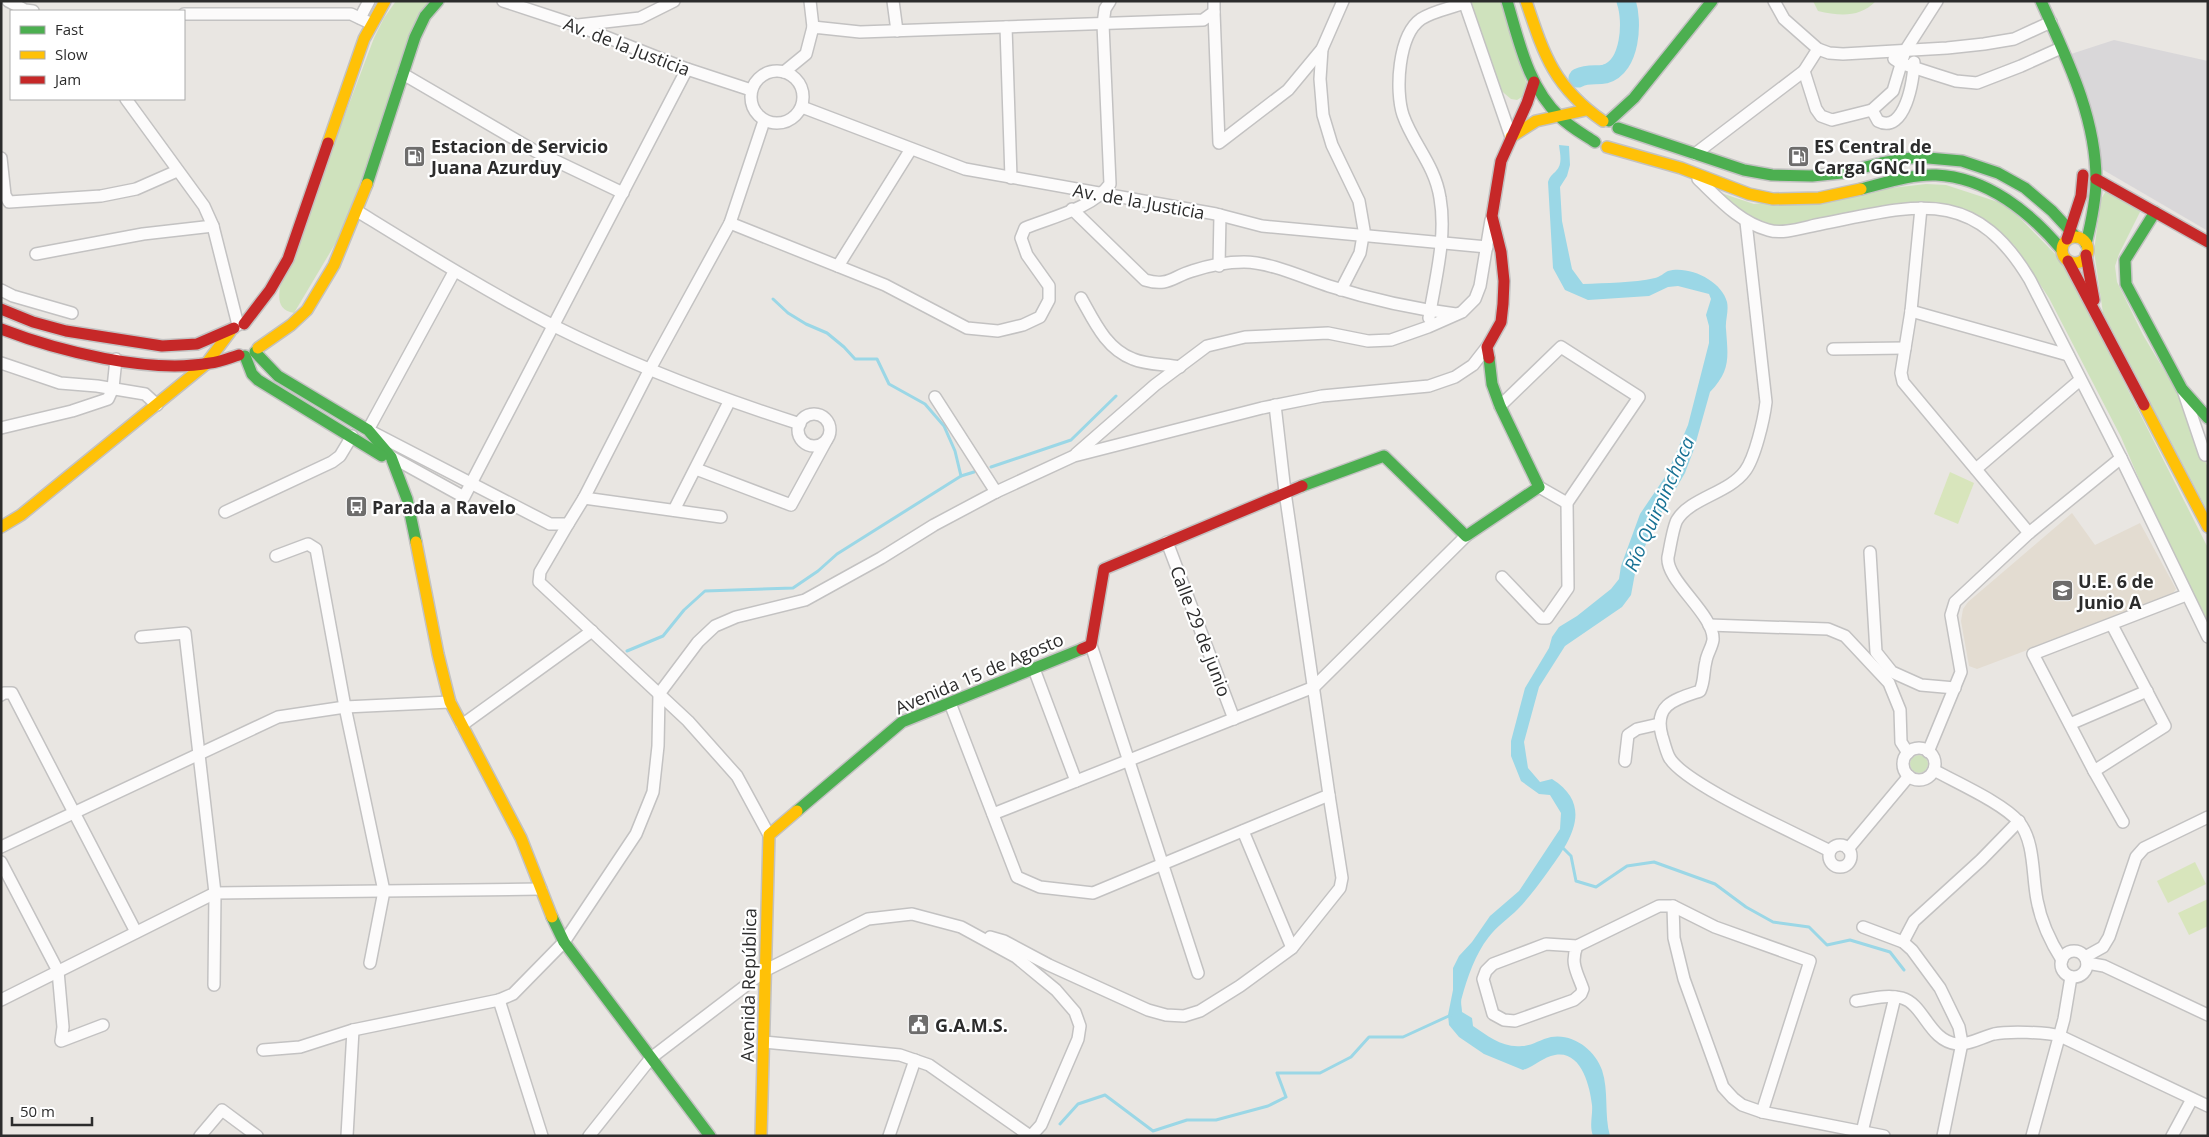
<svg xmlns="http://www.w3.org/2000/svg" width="2209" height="1137" font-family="'Open Sans',sans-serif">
	<rect width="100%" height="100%" fill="#e9e6e2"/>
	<polygon fill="#d9d7d9" points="2114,40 2208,61 2208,231 2100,168 2071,54"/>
	<polygon fill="#e3dcd1" points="2072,513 2095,545 2140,523 2176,589 2171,596 1977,669 1969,666 1961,621 1963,609 1968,602"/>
	<g fill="#cfe2bd">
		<path d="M 396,1 L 432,1 L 338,239 L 294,313 C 279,310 278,301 280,287 L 374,38 L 384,18 Z"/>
		<polygon points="1471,1 1500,1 1527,85 1525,95 1517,100 1511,99 1498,88"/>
		<path d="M 1813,1 L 1876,1 C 1859,18 1840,16 1818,11 Z"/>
		<polygon points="1926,184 1946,185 1998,202 2013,211 2063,262 2208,548 2208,626 2153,512 2121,437 2049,298 2014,245 1974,214 1959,209 1770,227 1757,223 1715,191 1754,204"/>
		<polygon points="2106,191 2142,208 2119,254 2115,266 2117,282 2143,335 2177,392 2208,468 2208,512 2103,313 2094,251 2101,199"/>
		<circle cx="1919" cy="764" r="9"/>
	</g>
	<g fill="#d8e5bc">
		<polygon points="1950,472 1974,483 1958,524 1934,514"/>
		<polygon points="2195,862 2206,884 2168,903 2157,881"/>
		<polygon points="2208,899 2208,926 2189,935 2178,913"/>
	</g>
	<path fill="#9bd7e6" d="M 1559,145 L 1569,146 L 1570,165 L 1567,176 L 1560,187 L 1562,221 L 1572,269 L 1583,284 C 1605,283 1633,283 1655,278 C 1660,277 1664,273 1668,271 C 1689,265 1722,281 1727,302 C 1729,311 1725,321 1726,329 C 1728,357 1731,370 1710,392 L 1694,449 L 1685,473 L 1653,527 L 1636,568 L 1631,595 L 1622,607 L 1565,646 L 1539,687 L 1524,742 L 1528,768 L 1540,782 L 1552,779 C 1595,806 1570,842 1547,873 C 1538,885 1529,898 1518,909 C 1509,918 1496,927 1488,938 C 1476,953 1467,978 1462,997 C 1460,1002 1462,1007 1462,1012 L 1472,1018 L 1473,1026 C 1488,1036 1502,1048 1522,1046 C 1532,1046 1541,1039 1551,1037 C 1573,1033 1595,1050 1602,1070 C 1609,1091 1604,1115 1610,1136 L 1593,1136 C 1589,1125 1593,1115 1592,1105 C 1590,1086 1581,1050 1555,1055 C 1543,1057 1535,1066 1523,1070 L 1484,1054 L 1459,1037 L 1449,1025 L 1448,1015 L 1453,990 L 1453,968 L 1459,956 L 1472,942 L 1490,916 L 1519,891 L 1560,829 L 1561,813 L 1550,795 L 1539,794 L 1521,781 L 1511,756 L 1511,741 L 1525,688 L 1549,648 L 1552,637 L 1559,627 L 1577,616 L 1611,589 L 1619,579 L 1621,566 L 1640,514 L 1667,474 L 1688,425 L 1709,343 L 1709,326 L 1706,315 L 1711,299 L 1709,294 L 1678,286 L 1668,287 L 1649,296 L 1588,300 L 1565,290 L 1553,268 L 1548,182 C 1550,176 1552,175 1556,171 C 1563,164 1560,154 1559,145 Z"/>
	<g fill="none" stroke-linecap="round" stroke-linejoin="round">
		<g stroke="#9bd7e6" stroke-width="3">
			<polyline points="773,299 788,313 806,324 827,333 844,347 855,359 877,359 889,384 925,404 944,426 955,451 961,476"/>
			<polyline points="991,467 1071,440 1116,396"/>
			<polyline points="627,651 663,636 684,610 705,591 793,588 818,571 837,554 961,476 974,472"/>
			<polyline points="1561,846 1571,856 1576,881 1596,887 1627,866 1654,862 1715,884 1746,907 1773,922 1809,927 1827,945 1850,940 1890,952 1904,970"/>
			<polyline points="1060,1124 1078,1104 1105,1095 1153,1131 1187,1120 1216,1120 1268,1106 1286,1097 1277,1073 1320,1073 1351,1057 1369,1037 1403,1037 1451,1015"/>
		</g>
		<path stroke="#9bd7e6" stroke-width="19" d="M 1578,78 C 1589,73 1596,76 1605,74 C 1631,67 1633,21 1626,1"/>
		<defs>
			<g id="street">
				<polyline points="8,1 25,10 33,11"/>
				<polyline points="503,1 576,25 687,69 751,90"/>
				<polyline points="810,1 813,27"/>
				<polyline points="893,1 897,31"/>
				<polyline points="1464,1 1511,137"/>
				<polyline points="1774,1 1784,19 1818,49 1829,53 1843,54 1947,48 1984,44 2014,39 2051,22"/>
				<polyline points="1214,12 1219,143 1288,90 1322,49 1343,1"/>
				<polyline points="184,14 351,14 372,24"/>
				<polyline points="360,18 369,1"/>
				<polyline points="578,25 640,18 674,1"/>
				<polyline points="1006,27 1011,178"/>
				<polyline points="1322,49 1320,79 1323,115 1332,145 1359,201 1364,230 1360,253 1341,290"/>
				<polyline points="1894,59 1900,63 1937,75 1956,81 1977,83 2021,66 2061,48"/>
				<circle cx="777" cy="97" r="26"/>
				<polyline points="1804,71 1816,109 1821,116 1832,120 1872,110 1893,91 1905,51 1937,1"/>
				<polyline points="784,72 806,54 813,27 860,32 1203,20 1214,12 1214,1"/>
				<polyline points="403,74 535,151 623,193"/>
				<polyline points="126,99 204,206 213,226 238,325"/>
				<polyline points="802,107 965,169 1216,214 1262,226 1487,247"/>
				<path d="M 1872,110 L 1878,121 C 1905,135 1914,79 1914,62"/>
				<polyline points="1695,154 1804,71 1818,49"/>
				<polyline points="1,158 5,195 9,202 101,196 136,189 177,171"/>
				<path d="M 1698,179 C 1720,200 1739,222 1768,230 C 1783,235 1805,227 1821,224 C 1914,206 1973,184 2030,280 L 2121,458 L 2208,637"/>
				<polyline points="1921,208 1911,311 1901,373 1903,382 2029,533"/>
				<path d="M 1072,209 L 1145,280 C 1168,287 1172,277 1192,271 C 1207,266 1228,262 1244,262 C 1270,262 1304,278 1329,286 C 1370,299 1414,309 1456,314"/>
				<path d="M 357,211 C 422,251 486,291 554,326 C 632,365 716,397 800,424"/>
				<path d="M 1746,222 L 1766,402 C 1764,419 1755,458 1745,471 C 1729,493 1690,498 1677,520 C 1673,527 1670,548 1668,557 C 1665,580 1715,615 1713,640 C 1712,647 1707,654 1706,661 C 1703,672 1705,680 1700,691 C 1676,699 1653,704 1662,736 C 1664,742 1666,751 1669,757 C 1683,784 1798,834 1830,851"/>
				<path d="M 730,223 L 885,285 L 967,328 L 998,331 L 1023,325 L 1040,317 L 1049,300 L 1049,286 L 1027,255 L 1021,238 L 1025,228 C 1052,217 1093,208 1110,184 L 1103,24 L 1105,9 L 1110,1"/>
				<polyline points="36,254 143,234 213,226"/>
				<polyline points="838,266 911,149"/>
				<polyline points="1219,266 1220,215"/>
				<polyline points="454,272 368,430 550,524 568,524 584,498 650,369 730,223 764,121"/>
				<polyline points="1,290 13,296 72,313"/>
				<path d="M 1081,298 C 1094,321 1106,349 1133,359 C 1147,365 1165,364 1180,367"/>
				<polyline points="1911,311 2068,355"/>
				<path d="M 1429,318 C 1435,280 1447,237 1440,198 C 1435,165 1413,144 1403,115 C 1395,91 1398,35 1421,19 C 1433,11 1451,8 1464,3"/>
				<polyline points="1833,349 1905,348"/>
				<polyline points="1,363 60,383 97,386 145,394 157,405"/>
				<polyline points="2184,393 2205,455"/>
				<polyline points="935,397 996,492"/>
				<polyline points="1500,406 1561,347 1639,397 1567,503 1568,588 1547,618 1541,618 1502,577"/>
				<circle cx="814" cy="430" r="16"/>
				<polyline points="1,428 72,411 108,399 113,388 116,359"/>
				<polyline points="1076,454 1155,385 1207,346 1245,337 1328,333 1368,341 1391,340 1428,327 1462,312 1475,299 1480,286 1491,220"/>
				<polyline points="388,455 464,497 687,69"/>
				<polyline points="696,469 791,505 826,441"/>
				<polyline points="1976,469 2080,380"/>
				<polyline points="1539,487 1567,503"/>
				<polyline points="584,498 721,517"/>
				<polyline points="674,510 729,402"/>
				<polyline points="225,512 332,462 340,456 352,436"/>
				<polyline points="568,524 540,572 539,582 688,721 737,776 769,835"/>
				<polyline points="1167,542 1234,719"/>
				<polyline points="1870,552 1876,652 1892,672 1921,685 1955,688"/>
				<polyline points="276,556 308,544 316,549 345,707 384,891 370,963"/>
				<polyline points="1709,625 1828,629 1845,636 1889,683 1900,710 1901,742 1908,753"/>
				<polyline points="141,637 185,633 215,893 214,985"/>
				<polyline points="1091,645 1198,973"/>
				<polyline points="1034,669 1076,781"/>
				<polyline points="1,695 4,693 12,693 136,932"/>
				<polyline points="950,703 1017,877 1040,887 1093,893 1329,795 1285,492 1275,405"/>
				<polyline points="2070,724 2147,691"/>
				<polyline points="462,725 592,631"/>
				<circle cx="1919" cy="764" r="16"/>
				<polyline points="1928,752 1961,672 1951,615 1955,602 2029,533 2121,458"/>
				<polyline points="1625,761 1628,735 1637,729 1659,724"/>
				<path d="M 1934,770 C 1957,783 2003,803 2019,822 C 2035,842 2032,875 2037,900 C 2041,922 2050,941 2062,960"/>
				<polyline points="2094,771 2165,726 2112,625"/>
				<polyline points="993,814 1314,687 1466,536"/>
				<polyline points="2123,822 2094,771 2033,654 2186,595"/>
				<polyline points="1243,831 1292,948"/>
				<circle cx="1840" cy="856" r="11"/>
				<polyline points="1,847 278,717 345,707 450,702"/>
				<polyline points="1848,849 1909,776"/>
				<polyline points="1,862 58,971 63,1027 61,1041 103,1025"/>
				<polyline points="1673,906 1674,938 1684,979 1723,1087 1733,1098 1742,1105 1762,1112 1884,1136"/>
				<polyline points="1863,927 1903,942 1912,950 1940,988 1959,1027 1962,1043 1943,1136"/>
				<polyline points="990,937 1004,941 1049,965 1148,1010 1166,1015 1184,1016 1200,1011 1240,986 1292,948 1340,888 1342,878 1329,795"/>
				<polyline points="1903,942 1914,921 1981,860 2019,821"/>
				<path d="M 1577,946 C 1570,963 1577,972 1583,989 L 1581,994 L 1574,1000 L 1515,1021 L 1504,1020 L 1493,1014 L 1483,979 L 1486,971 L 1493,964 L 1546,944 L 1577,946 L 1659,906 L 1673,906 L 1715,927 L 1810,961 L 1762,1112"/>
				<circle cx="2074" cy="964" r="13"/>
				<polyline points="2085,957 2103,947 2109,937 2136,857 2144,848 2208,817"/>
				<polyline points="2087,963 2104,966 2208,1015"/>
				<polyline points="1,1000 215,893 541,889"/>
				<polyline points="499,1000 542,1136"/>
				<path d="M 1856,1001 C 1871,999 1886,994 1902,998 C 1924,1004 1929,1041 1957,1044 C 1970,1045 1982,1037 1994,1034 C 2008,1031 2046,1032 2060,1036 L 2208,1106"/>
				<polyline points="764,1042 900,1055 929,1065 1030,1136"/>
				<polyline points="263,1050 300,1047 353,1030 499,1000 513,994 564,942 636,834 653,792 658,746 659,694 698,642 715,626 736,617 805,600 881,558 934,525 996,492 1074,456 1262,408 1322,396 1429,386 1455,377 1473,365 1487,347"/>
				<polyline points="1862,1132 1895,997"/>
				<polyline points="200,1136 222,1110 257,1136"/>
				<polyline points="347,1136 353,1030"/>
				<polyline points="589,1136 651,1058 766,970 868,919 912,914 961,927 1016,957 1056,990 1075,1012 1080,1026 1078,1039 1041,1125 1031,1136"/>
				<polyline points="889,1136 915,1060"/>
				<polyline points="2032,1136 2064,1019 2071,977"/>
				<polyline points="2172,1136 2192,1099"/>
			</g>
			<g id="fast">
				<path d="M 1507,1 C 1519,41 1528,87 1560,117 C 1570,127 1583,134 1595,142"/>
				<path d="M 2041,1 C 2066,57 2096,116 2096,180 C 2096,201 2091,223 2086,244"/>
				<polyline points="1609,121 1634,98 1712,1"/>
				<polyline points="1618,128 1744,170 1772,175 1812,176 1842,173 1881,163 1917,157 1962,161 1998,173 2025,188 2052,211 2076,237"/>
				<polyline points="367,184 415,37 425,16 438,1"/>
				<path d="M 1861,189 C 1885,183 1911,174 1936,175 C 1987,177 2031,213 2062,250"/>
				<polyline points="2155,212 2125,260 2126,284 2182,389 2208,418"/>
				<polyline points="255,352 278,376 368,430 391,457 407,499 416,542"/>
				<polyline points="245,356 252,374 258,380 382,456"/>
				<polyline points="1302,486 1384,456 1466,536 1539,487 1500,406 1492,384 1489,358"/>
				<polyline points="797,811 902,722 1082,649"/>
				<polyline points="552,917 564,942 710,1136"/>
			</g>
			<g id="slow">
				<path d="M 1526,1 C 1544,55 1554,87 1603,121"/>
				<polyline points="1511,137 1536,121 1586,110"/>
				<polyline points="328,143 364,39 385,1"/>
				<polyline points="1607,147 1681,168 1749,194 1773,199 1819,198 1861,189"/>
				<circle cx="2075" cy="250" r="13"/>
				<polyline points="258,348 291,325 307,310 334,265 367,184"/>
				<polyline points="2144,405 2208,527"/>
				<polyline points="1,527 21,515 206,364 230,332"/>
				<polyline points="416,542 438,654 450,702 521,838 552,917"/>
				<polyline points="761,1136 769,835 797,811"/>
			</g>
			<g id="jam">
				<polyline points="2096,179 2208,242"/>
				<polyline points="2067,239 2081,196 2083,175"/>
				<polyline points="2086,255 2094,300"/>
				<polyline points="2068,261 2144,405"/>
				<polyline points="1,309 33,322 66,331 162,346 197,344 234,328"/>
				<polyline points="244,324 270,290 288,259 328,143"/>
				<path d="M 1,329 C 58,351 149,374 210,363 C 220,362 229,358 239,355"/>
				<polyline points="1489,358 1487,347 1501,322 1503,304 1504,281 1501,252 1492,216 1501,161 1527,103 1534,82"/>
				<polyline points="1082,649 1091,645 1104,569 1302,486"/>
			</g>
		</defs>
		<use href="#street" stroke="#c3c2c2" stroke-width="14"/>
		<use href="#fast" stroke="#c3c2c2" stroke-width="14"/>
		<use href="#slow" stroke="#c3c2c2" stroke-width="14"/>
		<use href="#jam" stroke="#c3c2c2" stroke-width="14"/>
		<use href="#street" stroke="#fcfbfb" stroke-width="11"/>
		<use href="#fast" stroke="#4caf50" stroke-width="11"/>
		<use href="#slow" stroke="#ffc107" stroke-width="11"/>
		<use href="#jam" stroke="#c62828" stroke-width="11"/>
	</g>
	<defs>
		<symbol id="fuel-square" viewBox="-11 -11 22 22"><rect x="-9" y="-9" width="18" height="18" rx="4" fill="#6e6d6c" stroke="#fff"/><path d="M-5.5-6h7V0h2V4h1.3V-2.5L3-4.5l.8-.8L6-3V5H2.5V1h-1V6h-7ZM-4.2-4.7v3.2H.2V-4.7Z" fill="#fff"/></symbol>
		<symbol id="bus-square" viewBox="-11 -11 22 22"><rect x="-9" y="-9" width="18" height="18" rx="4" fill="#6e6d6c" stroke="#fff"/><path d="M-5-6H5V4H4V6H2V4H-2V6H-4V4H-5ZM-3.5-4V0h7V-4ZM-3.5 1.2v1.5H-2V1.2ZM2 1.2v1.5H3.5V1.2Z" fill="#fff"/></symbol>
		<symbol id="school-square" viewBox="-11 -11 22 22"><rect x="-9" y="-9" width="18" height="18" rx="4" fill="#6e6d6c" stroke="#fff"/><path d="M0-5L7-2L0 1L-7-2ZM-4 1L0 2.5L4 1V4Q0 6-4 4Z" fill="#fff"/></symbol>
		<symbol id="civic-square" viewBox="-11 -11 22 22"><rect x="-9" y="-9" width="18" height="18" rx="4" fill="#6e6d6c" stroke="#fff"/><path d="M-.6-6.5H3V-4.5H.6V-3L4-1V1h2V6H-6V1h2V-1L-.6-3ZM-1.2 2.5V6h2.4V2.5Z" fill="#fff"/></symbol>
	</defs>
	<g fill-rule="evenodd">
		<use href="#fuel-square" x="402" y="144" width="25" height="25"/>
		<use href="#fuel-square" x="1786" y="144" width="25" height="25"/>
		<use href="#bus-square" x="344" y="494" width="25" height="25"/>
		<use href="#school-square" x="2050" y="578" width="25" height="25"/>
		<use href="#civic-square" x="906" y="1012" width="25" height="25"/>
	</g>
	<g text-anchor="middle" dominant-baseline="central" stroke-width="4.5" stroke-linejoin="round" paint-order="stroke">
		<g font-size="18" fill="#2c2c2c" stroke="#fff">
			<text transform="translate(627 46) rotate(21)">Av. de la Justicia</text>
			<text transform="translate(1139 201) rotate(10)">Av. de la Justicia</text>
			<text transform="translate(1201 631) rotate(69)">Calle 29 de junio</text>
			<text transform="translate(979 673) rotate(-23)">Avenida 15 de Agosto</text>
			<text transform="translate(748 985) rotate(-89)">Avenida República</text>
		</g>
		<g font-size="18" font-weight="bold" fill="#2c2c2c" stroke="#fff" text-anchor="start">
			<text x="431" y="146">Estacion de Servicio<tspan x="431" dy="21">Juana Azurduy</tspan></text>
			<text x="1814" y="146">ES Central de<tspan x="1814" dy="21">Carga GNC II</tspan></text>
			<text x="372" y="507">Parada a Ravelo</text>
			<text x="2078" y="581">U.E. 6 de<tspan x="2078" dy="21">Junio A</tspan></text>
			<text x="935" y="1025">G.A.M.S.</text>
		</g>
		<g font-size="19" font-style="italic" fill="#177194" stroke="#fff">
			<text transform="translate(1659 504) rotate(-66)">Río Quirpinchaca</text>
		</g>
	</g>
	<rect width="2209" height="1137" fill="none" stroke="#2c2c2c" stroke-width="5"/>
	<rect x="10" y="10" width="175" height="90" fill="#ffffff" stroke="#ababab"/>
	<rect x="20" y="26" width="25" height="8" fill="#4caf50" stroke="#ababab"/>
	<text x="55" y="35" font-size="15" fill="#2c2c2c">Fast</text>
	<rect x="20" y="51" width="25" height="8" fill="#ffc107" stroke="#ababab"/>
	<text x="55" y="60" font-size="15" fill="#2c2c2c">Slow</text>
	<rect x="20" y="76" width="25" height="8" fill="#c62828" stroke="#ababab"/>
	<text x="55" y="85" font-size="15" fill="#2c2c2c">Jam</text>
	<path d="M12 1117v8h80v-8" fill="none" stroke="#2c2c2c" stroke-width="2.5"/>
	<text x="20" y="1117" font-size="15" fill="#2c2c2c" stroke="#ffffff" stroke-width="4" paint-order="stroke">50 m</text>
</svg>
